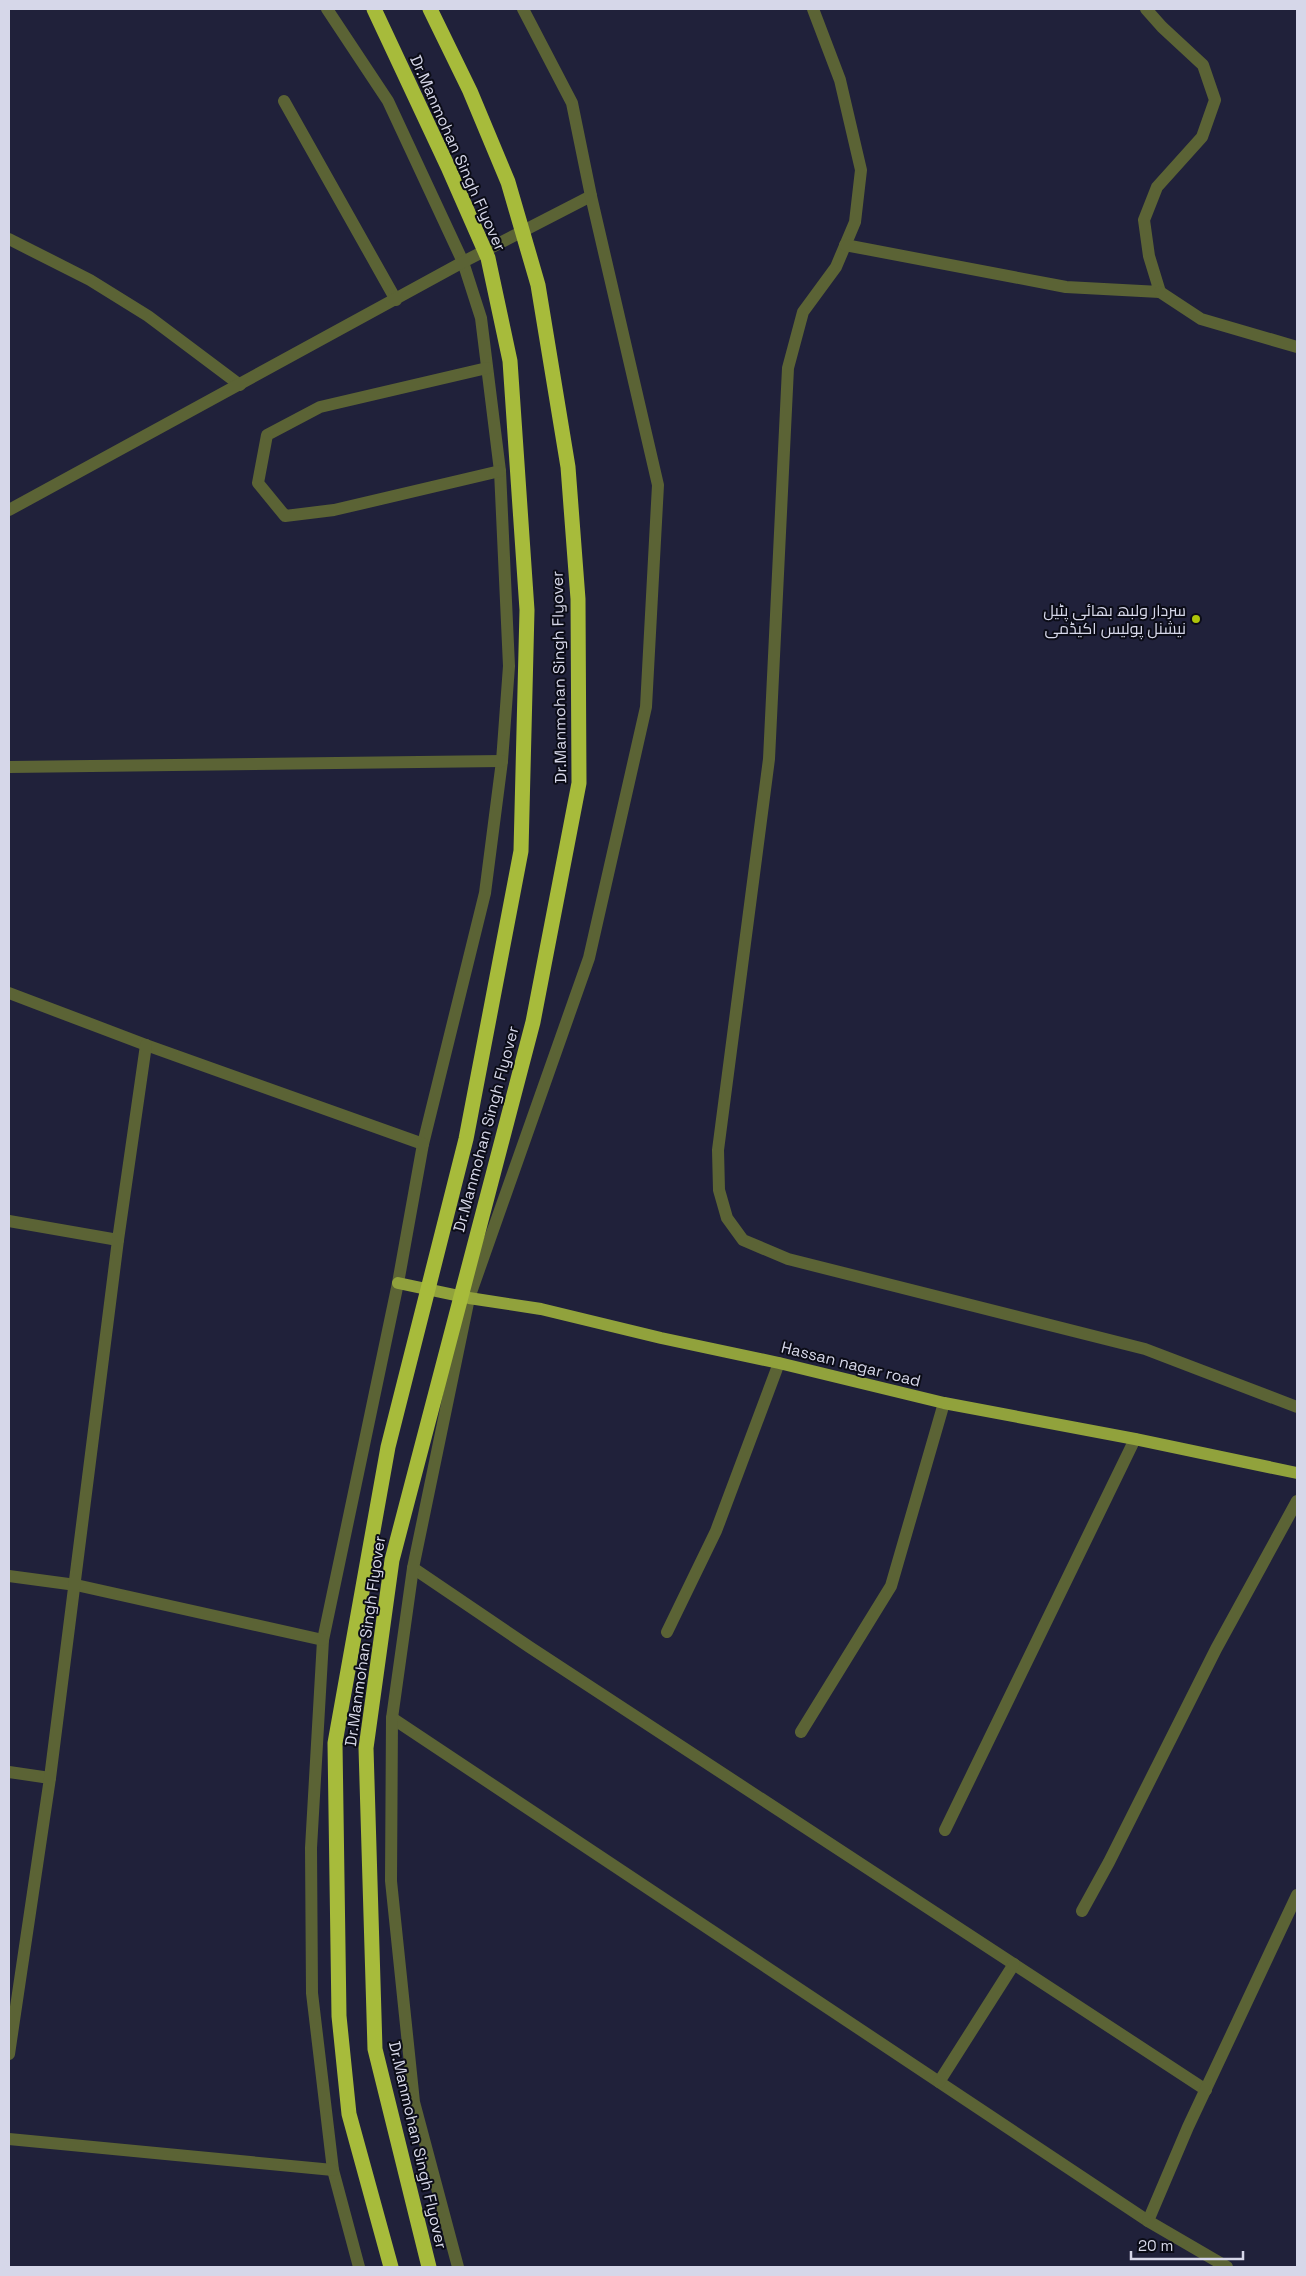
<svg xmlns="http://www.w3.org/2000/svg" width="1306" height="2276" font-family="'Space Grotesk',Cairo,sans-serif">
	<rect width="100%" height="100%" fill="#20213a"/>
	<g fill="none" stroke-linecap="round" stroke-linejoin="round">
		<g stroke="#5b6335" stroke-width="12">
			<polyline points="327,9 388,101 463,262 481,318 500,471 509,666 502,761 485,893 423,1144 398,1283 323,1640 311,1848 312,1993 333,2170 359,2267"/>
			<polyline points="813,9 840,80 861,170 855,222 836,267 803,312 788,368 769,759 718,1150 719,1190 727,1218 743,1240 788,1259 1145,1349 1297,1407"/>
			<polyline points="284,101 396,300"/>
			<polyline points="9,239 90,280 148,316 240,385"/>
			<polyline points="845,245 1066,287 1160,292 1149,256 1144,220 1157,187 1202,137 1215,100 1203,65 1162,27 1146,9"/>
			<polyline points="1160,292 1201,319 1297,347"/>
			<polyline points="487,368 320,407 267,435 258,483 285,516 334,510 500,471"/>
			<polyline points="9,510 463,262 591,196"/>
			<polyline points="9,767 502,761"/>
			<polyline points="9,993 146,1045 423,1144"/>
			<polyline points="9,1221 118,1240"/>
			<polyline points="413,1568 531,1648 1206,2090"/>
			<polyline points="9,1576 76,1585 323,1640"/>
			<polyline points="667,1632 716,1531 779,1363"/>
			<polyline points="392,1718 1148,2221"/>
			<polyline points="801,1732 891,1586 944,1403"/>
			<polyline points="9,1772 50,1778"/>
			<polyline points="945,1830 1135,1439"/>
			<polyline points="1082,1911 1109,1862 1216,1649 1297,1501"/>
			<polyline points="9,2054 50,1778 118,1240 146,1045"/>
			<polyline points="939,2082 1014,1964"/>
			<polyline points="9,2139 333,2170"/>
			<polyline points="458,2267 414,2102 391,1881 392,1718 413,1568 469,1298 589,958 646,707 658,485 591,196 572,103 523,9"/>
			<polyline points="1227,2267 1148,2221 1188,2127 1297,1895"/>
		</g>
		<polyline stroke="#91a23c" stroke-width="12" points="398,1283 469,1298 541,1309 661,1338 779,1363 944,1403 1135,1439 1297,1473"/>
		<g stroke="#a7bb3b" stroke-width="15">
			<polyline points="374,9 448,167 488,258 510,361 527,610 521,851 466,1139 388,1447 335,1743 339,2016 349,2114 391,2267"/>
			<polyline points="429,2267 375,2049 366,1748 392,1560 533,1022 579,783 578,599 568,467 538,285 508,182 470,91 430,9"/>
		</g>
	</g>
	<circle fill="#aec509" stroke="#0b0c17" stroke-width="2" cx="1196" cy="619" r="5"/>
	<g text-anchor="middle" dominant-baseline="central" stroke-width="4" stroke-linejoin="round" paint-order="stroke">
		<g font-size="16" fill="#d6d7e9" stroke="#0b0c17">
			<text transform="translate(458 153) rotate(66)">Dr.Manmohan Singh Flyover</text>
			<text transform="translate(559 677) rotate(-91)">Dr.Manmohan Singh Flyover</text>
			<text transform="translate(486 1129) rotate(-75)">Dr.Manmohan Singh Flyover</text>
			<text transform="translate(851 1364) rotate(14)">Hassan nagar road</text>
			<text transform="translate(365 1641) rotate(-82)">Dr.Manmohan Singh Flyover</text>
			<text transform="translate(418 2145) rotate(77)">Dr.Manmohan Singh Flyover</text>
		</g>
		<g font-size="16" fill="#d6d7e9" stroke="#0b0c17" text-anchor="end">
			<text x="1186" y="610">سردار ولبھ بھائی پٹیل<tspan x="1186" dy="18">نیشنل پولیس اکیڈمی</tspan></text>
		</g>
	</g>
	<rect width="1306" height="2276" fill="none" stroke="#d6d7e9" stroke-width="20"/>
	<path d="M1131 2251v8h112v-8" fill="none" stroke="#d6d7e9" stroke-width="2.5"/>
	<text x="1138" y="2251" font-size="15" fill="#d6d7e9" stroke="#0b0c17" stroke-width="4" paint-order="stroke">20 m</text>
</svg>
